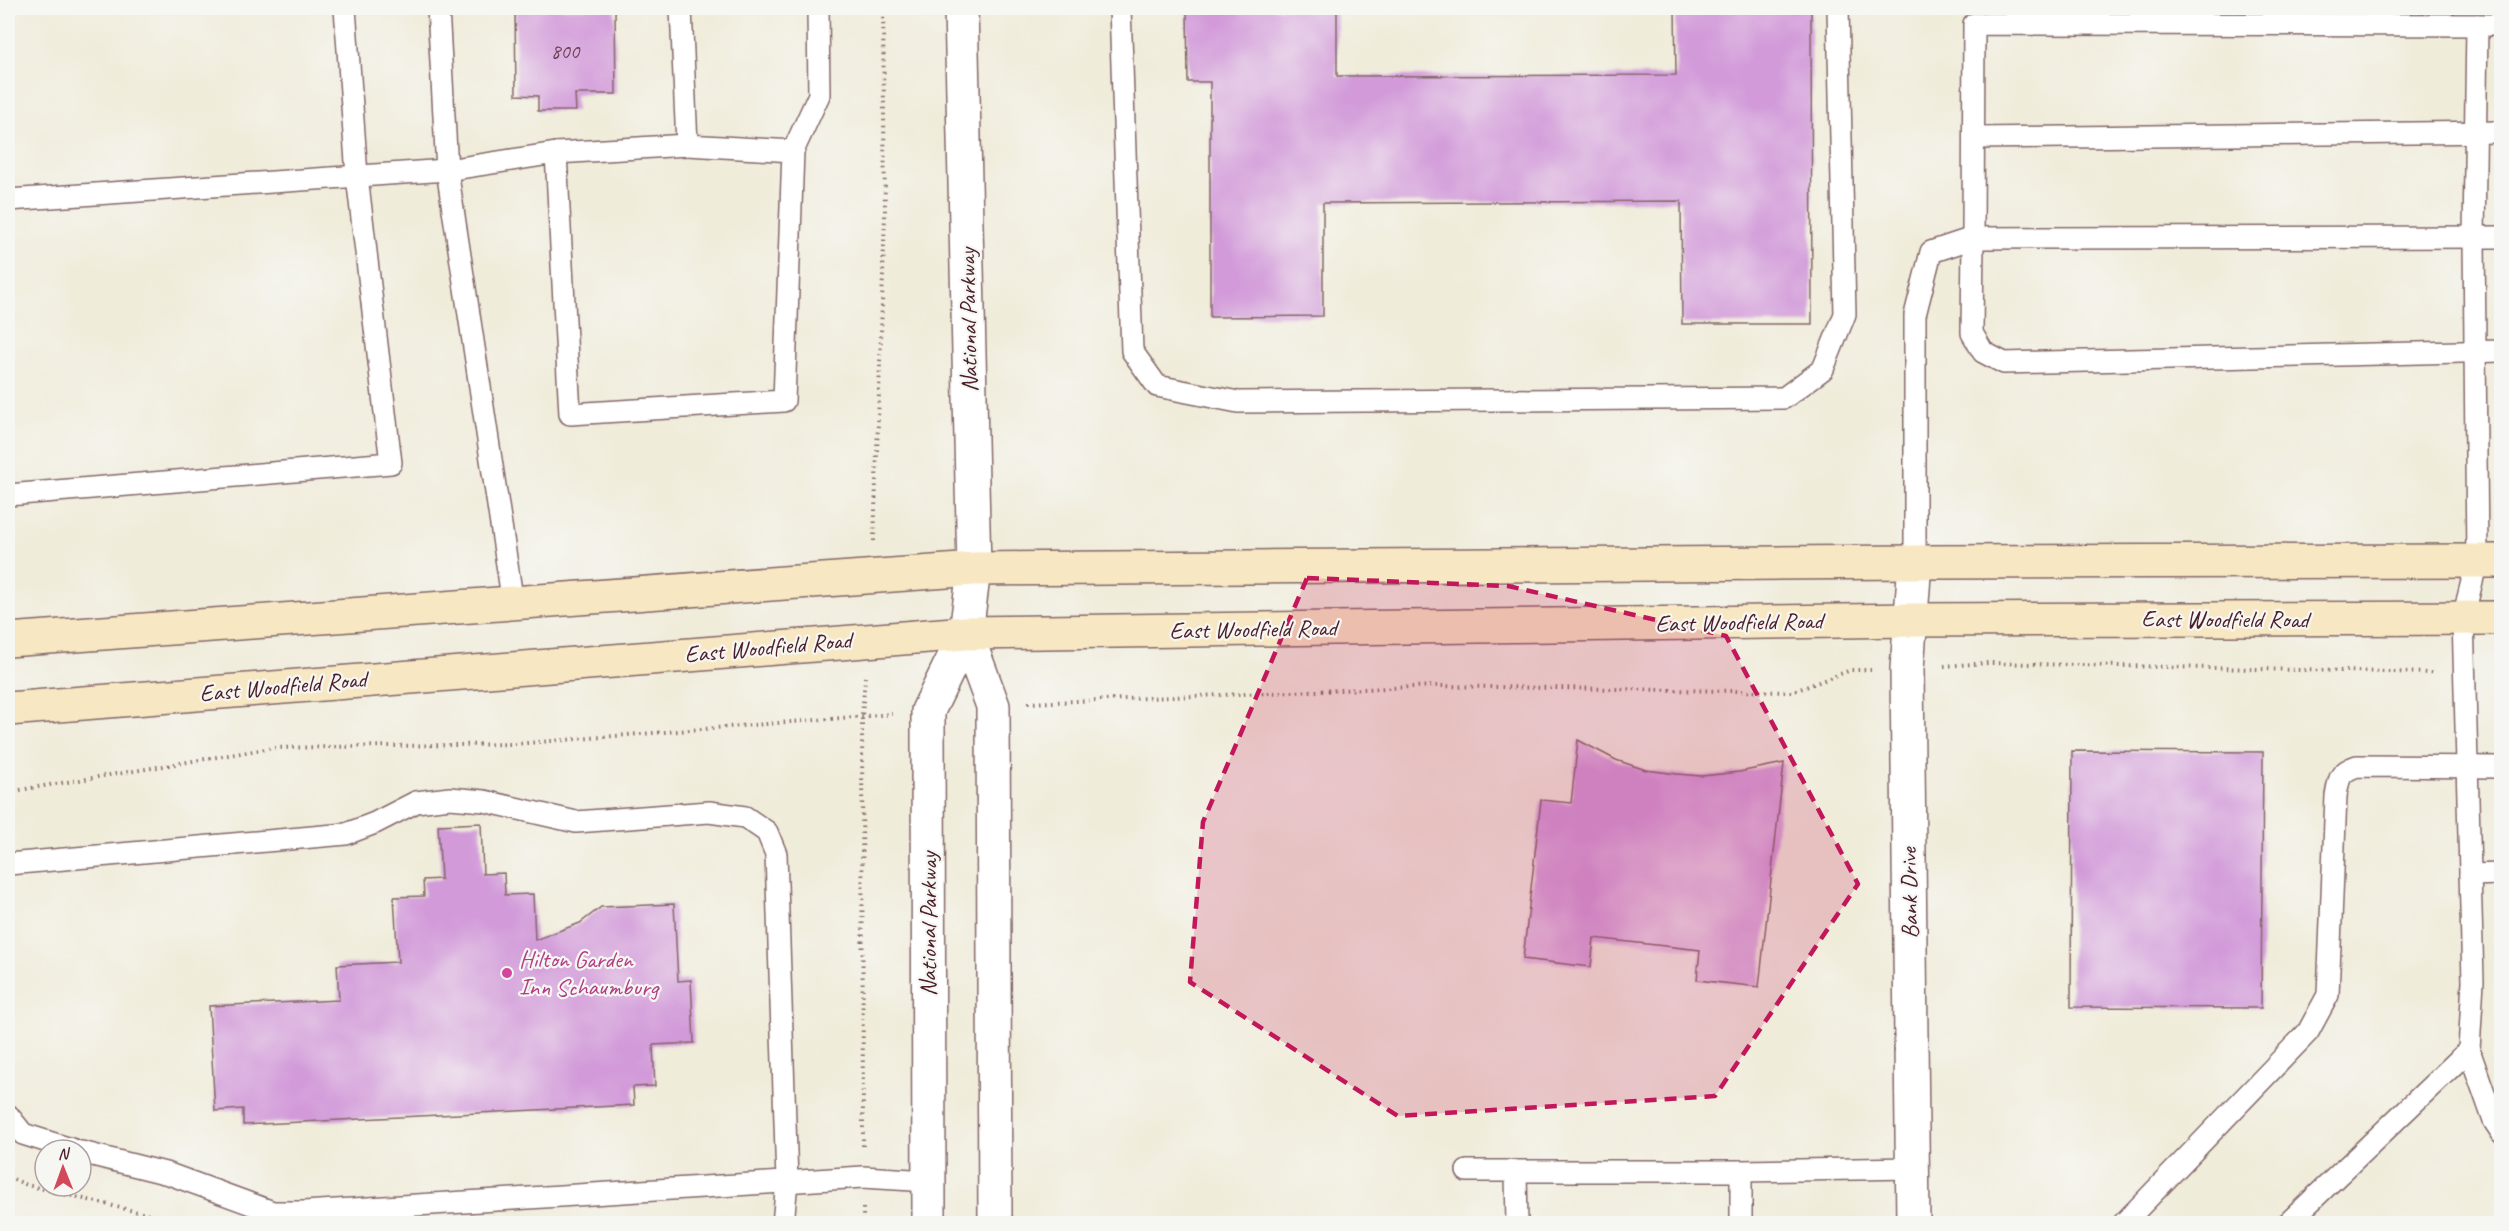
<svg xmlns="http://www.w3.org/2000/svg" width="2509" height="1231" font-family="Caveat,sans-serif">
	<rect width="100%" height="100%" fill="#f6f6f2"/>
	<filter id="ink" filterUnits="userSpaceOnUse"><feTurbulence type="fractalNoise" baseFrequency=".0167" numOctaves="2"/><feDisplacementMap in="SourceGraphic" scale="12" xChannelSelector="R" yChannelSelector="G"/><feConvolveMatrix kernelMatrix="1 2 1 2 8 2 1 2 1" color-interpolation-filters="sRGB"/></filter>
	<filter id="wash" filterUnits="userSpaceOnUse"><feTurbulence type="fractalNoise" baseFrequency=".008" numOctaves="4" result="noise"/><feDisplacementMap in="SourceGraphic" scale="24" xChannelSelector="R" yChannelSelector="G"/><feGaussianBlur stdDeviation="1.35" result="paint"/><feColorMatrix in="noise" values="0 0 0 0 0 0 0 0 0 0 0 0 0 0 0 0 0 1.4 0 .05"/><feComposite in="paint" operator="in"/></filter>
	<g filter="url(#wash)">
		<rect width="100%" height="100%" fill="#f0ecda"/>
		<g id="blocks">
			<g fill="#d29ad9">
				<polygon points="515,8 615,8 616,94 575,94 576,111 538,111 538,96 516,95"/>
				<polygon points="1187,8 1337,8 1337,76 1676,75 1675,8 1811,8 1812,324 1682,324 1681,201 1323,203 1323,316 1210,317 1210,82 1188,82"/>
				<polygon points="1578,740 1616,760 1646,770 1677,774 1702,776 1739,772 1784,763 1759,987 1697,980 1700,950 1594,938 1591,967 1523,959 1541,800 1571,803"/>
				<polygon points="2072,751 2263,752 2261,1008 2071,1007"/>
				<polygon points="481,823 483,874 504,873 505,895 533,894 535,940 580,923 601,907 674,904 678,981 691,980 694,1043 653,1045 655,1086 633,1087 634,1105 243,1125 243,1109 215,1111 209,1006 339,1000 337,965 398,962 394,897 424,896 423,880 441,879 438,825"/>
			</g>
		</g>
	</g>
	<g filter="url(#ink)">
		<use href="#blocks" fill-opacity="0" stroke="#846768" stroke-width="1.5"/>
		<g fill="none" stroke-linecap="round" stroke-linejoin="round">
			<defs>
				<g id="lane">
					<polyline points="1120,8 1132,351 1157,386 1238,402 1784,398 1823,369 1845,314 1838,8"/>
					<polyline points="1974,138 2502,132"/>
					<polyline points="687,145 793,151"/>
					<polyline points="556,153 687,145 681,8"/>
					<polyline points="8,200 447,170 438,8"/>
					<polyline points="2502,237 1973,238 1972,333 1983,352 2004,363 2502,351"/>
					<polyline points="8,495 391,463 357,176 345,8"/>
					<polyline points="1915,562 1915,315 1931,252 1973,238 1974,24 2502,25"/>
					<polyline points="513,604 447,170 556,153 570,414 784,401 793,151 819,95 818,8"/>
					<polyline points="8,864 346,834 375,823 416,802 450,798 484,801 576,822 709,812 745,817 767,832 776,854 787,1181 783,1224"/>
					<polyline points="2470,875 2502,874"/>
					<polyline points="2469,1050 2494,1121 2502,1133"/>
					<polyline points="8,1115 23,1134 74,1150"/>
					<polyline points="81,1152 169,1174 273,1212 304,1212 863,1177 929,1181"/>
					<polyline points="1467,1171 1741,1171 1741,1224"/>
					<polyline points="1516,1171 1517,1224"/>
					<polyline points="1741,1171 1912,1168"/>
					<path d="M 2123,1224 L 2308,1032 L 2328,995 L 2336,796 C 2339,778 2339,772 2357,766 L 2502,767"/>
					<polyline points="2287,1224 2469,1050 2473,981 2463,618 2477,561 2474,237 2477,25"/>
				</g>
				<g id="street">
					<polyline points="966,633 993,706 995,1224"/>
					<polyline points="929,1224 928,711 966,633 974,569 961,8"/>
					<polyline points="1913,1224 1907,669 1915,562"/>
				</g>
				<g id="secondary">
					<polyline points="8,640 974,569 1915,562 2502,561"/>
					<polyline points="8,709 966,633 1912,620 2502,618"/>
				</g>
			</defs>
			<use href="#lane" stroke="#846768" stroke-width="24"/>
			<use href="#street" stroke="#846768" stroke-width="36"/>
			<use href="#secondary" stroke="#846768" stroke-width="36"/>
			<g stroke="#846768" stroke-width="4" stroke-dasharray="1.5 4.5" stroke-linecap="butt">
				<polyline points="874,541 885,215 883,8"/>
				<polyline points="1944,666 1989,663 2435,673"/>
				<polyline points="1028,703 1436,686 1792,692 1851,670 1871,670"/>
				<polyline points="8,790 20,790 271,748 514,744 892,714"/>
				<polyline points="863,1146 862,716 865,677"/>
				<polyline points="8,1177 27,1185 187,1224"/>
				<polyline points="863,1208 863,1224"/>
			</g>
			<use href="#lane" stroke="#fff" stroke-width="21"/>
			<use href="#street" stroke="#fff" stroke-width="33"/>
			<use href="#secondary" stroke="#f7e8c3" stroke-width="33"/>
		</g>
	</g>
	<path fill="#c2185b" fill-opacity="0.2" stroke="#c2185b" stroke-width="4.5" stroke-dasharray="12 8" stroke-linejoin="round" d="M 1307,578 L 1508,586 L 1726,636 L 1858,884 L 1715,1096 L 1398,1116 L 1190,982 L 1203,822 Z"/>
	<circle fill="#d1479c" stroke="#f6f6f2" stroke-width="2" cx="507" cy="973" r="6"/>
	<g text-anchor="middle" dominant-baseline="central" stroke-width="4.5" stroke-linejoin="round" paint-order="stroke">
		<g font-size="21" fill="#6c3e56">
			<text x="565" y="51">800</text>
		</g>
		<g font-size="24" fill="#4a1f2b" stroke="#f6f6f2">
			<text transform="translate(968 320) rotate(-91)">National Parkway</text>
			<text x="2225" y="619">East Woodfield Road</text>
			<text transform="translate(1739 622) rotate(-1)">East Woodfield Road</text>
			<text transform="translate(1253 629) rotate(-1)">East Woodfield Road</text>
			<text transform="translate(768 647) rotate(-5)">East Woodfield Road</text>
			<text transform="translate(283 686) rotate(-5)">East Woodfield Road</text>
			<text transform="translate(1909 893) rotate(-91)">Bank Drive</text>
			<text transform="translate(928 924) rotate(-90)">National Parkway</text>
		</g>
		<g font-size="24" fill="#b23c85" stroke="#f6f6f2" text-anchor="start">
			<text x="519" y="959">Hilton Garden<tspan x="519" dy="28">Inn Schaumburg</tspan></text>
		</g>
	</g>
	<rect width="2509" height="1231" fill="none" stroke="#f6f6f2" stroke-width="30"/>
	<g transform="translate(63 1168) rotate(359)"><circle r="28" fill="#f6f6f2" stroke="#b1a0a2" stroke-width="1.5"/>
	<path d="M0-4.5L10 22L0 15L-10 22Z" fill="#d1495b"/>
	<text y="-9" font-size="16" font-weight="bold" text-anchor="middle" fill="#4a1f2b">N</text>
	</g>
</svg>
